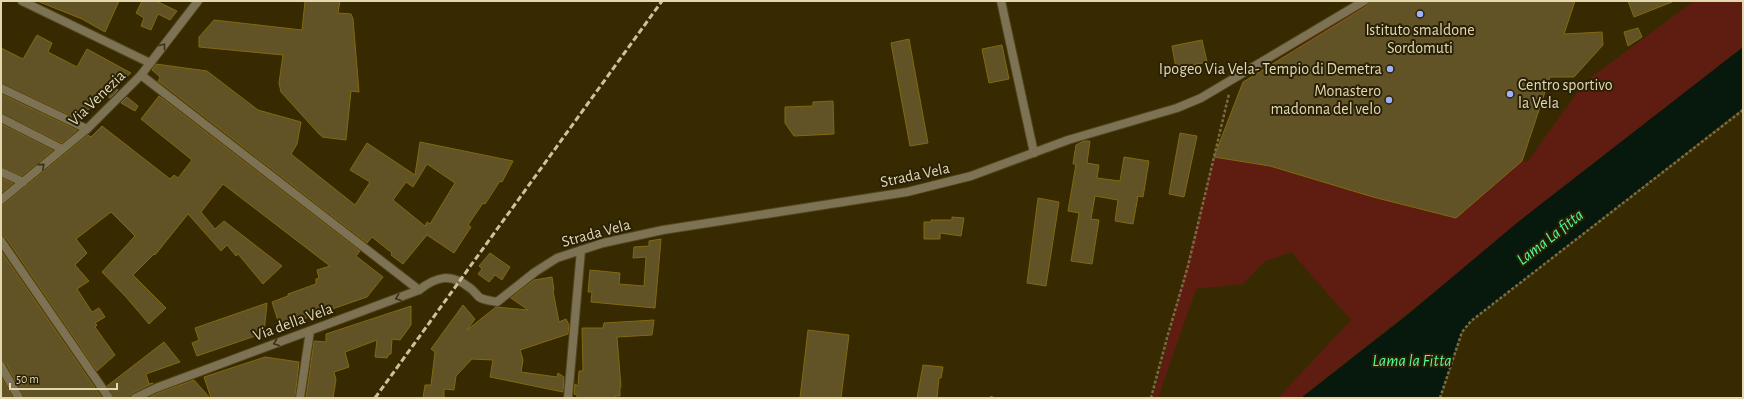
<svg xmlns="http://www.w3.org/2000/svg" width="1744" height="399" font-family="'Alegreya Sans',sans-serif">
	<rect width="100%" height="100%" fill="#372a00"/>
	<polygon fill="#5f1d11" points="1370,1 1575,1 1522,161 1527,162 1585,82 1694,1 1743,1 1743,47 1301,398 1278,398 1351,320 1291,252 1264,262 1243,284 1196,289 1158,398 1153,398 1214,157 1243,82"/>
	<polygon fill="#07180c" points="1743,47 1743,108 1471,321 1462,332 1440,398 1301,398 1406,316 1518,222"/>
	<g fill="#615325" stroke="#826a0d" fill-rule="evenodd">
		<polygon points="37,1 119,1 105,32 82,19"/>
		<polygon points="142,1 156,1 177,11 170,20 158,14 151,30 141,26 144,18 136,13"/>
		<polygon points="305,1 340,1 338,13 351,14 353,19 359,92 351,91 346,140 322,137 322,135 320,135 281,92 279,83 283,55 199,47 199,37 214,20 302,30"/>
		<polygon points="1370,1 1575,1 1564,34 1602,32 1603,45 1574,77 1550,77 1522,161 1456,218 1373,197 1270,166 1214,157 1243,82 1367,6"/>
		<polygon points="1628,1 1672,1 1672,2 1634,17"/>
		<polygon points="1638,28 1642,37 1628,46 1624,32"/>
		<polygon points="37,35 52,43 48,52 77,67 87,49 131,73 114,87 118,90 110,98 105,95 78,119 1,83 1,48 23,59"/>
		<polygon points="909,39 928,143 910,146 891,43"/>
		<polygon points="1202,40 1207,62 1176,69 1172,46"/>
		<polygon points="1002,45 1009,79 989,83 982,49"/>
		<path d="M 156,64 L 207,71 L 258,110 L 301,122 L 297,144 L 291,154 L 355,205 L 370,182 L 350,170 L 367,143 L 415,175 L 420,142 L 513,161 L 502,182 L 500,181 L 485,204 L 483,203 L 468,225 L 471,227 L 454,253 L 427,235 L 403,264 L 391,255 L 392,253 L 372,237 L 367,243 L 166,87 L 158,81 L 160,78 L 159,76 L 152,70 ZM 427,164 L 455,183 L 430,224 L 427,222 L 425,226 L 393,200 L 406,182 L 413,187 Z"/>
		<polygon points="1,94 77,130 62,143 1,113"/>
		<polygon points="159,96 360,251 356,256 383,277 367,297 280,327 272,302 288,296 288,294 316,284 316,279 319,278 317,270 330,266 223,184 201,212 215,229 224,221 282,266 263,284 238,254 236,256 227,245 221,251 188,214 155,255 154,254 133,275 166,308 149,324 126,297 102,272 135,236 111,212 76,239 87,253 75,265 89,281 77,289 92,312 99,308 105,317 95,323 97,325 95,327 115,355 97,371 6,238 1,236 1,205 4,204 88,135 91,137 102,126 170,179 174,175 178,178 192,160 141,119"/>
		<polygon points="127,97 138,106 135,111 121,103"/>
		<polygon points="833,101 834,134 794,136 785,123 785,107 813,106 813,102"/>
		<polygon points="1,124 53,150 22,176 1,167"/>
		<polygon points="1180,133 1197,136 1184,197 1169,194"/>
		<polygon points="1084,141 1090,141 1087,163 1099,165 1097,178 1120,181 1124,157 1149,161 1143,197 1138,196 1133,224 1115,221 1118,200 1095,196 1091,219 1099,220 1092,264 1071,261 1079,213 1068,211 1076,164 1073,164 1076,145"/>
		<polygon points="1,178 13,183 1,193"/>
		<polygon points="1038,198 1059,202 1046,286 1027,283"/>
		<polygon points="952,217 964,218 961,236 940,233 940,239 924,239 924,222 931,222 931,220 952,220"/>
		<polygon points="661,239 655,308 591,302 592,292 588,292 590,270 620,273 619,284 644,286 646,257 633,258 634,247 649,246 649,241"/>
		<polygon points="1,251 102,398 24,398 6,363 1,361"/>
		<polygon points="490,253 510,267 502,280 495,275 489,282 478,274 482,269 479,266"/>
		<polygon points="552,277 554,290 553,291 559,322 566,319 569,325 568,334 520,350 523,360 521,372 557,377 558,373 564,377 563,392 490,377 493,360 472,359 456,376 454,390 444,389 444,398 423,398 425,385 431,385 435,352 431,349 463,305 475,319 467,330 496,307 528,310 511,298 534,280"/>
		<polygon points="267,303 264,333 197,356 192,343 199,340 195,328"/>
		<polygon points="411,306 411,325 400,340 392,339 391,354 389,354 387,358 375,357 377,340 345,352 349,367 334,372 336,380 333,398 306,398 314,341 326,342 326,334"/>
		<polygon points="654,320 652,335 617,337 621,387 620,387 620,396 615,396 615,398 577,398 577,395 574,394 575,384 578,386 579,371 583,371 582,328 603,328 604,323"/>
		<polygon points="808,330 849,335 841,398 800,398"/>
		<polygon points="164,342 180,362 146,374 149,384 153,383 133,393 130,398 114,398 107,386"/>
		<polygon points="265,357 299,362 295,398 211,398 204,377"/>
		<polygon points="923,365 943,367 941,378 939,378 937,398 917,398"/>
		<polygon points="1,377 13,398 1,398"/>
		<polygon points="194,380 210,398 148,398 158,393"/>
	</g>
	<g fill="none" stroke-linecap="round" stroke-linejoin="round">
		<defs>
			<g id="street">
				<polyline points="22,1 150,63"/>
				<polyline points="1001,1 1034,153"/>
				<polyline points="141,75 419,290"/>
				<polyline points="1,88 87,129"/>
				<polyline points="1,118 62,149"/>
				<polyline points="1,172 23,182"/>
				<polyline points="1,200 87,129 141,75 198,1"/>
				<polyline points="1,241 109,398"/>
				<polyline points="1,366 19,398"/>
				<path d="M 135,398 L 156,388 L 419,290 C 437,276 451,273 470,288 C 473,290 476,294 479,297 C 483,300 492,301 497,302 L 535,272 L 557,258 L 603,243 L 663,230 L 907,192 L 971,176 L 1068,140 L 1177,108 L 1201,98 L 1364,1"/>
				<polyline points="300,398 310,331"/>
				<polyline points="568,398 581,250"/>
			</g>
		</defs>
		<use href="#street" stroke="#53461c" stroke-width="10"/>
		<g stroke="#796c43" stroke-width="2.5" stroke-dasharray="3 2" stroke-linecap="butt">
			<polyline points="990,397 994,398"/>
			<polyline points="1151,398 1167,338 1188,266 1229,94"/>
			<polyline points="1440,398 1462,332 1471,321 1743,110"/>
		</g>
		<use href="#street" stroke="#7d7354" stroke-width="8"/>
		<polyline stroke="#cec29b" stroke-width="3" stroke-dasharray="6 3" stroke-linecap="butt" points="375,398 662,1"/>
	</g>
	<defs><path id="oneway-chevron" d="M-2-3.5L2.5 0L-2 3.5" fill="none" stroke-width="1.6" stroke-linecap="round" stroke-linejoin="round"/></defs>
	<g stroke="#3a3116">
		<use href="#oneway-chevron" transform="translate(163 46) rotate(-53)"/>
		<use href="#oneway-chevron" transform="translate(42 166) rotate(-41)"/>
		<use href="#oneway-chevron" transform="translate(398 298) rotate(160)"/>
		<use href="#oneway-chevron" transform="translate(276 343) rotate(160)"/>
	</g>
	<g fill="#9fb3fd" stroke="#292107" stroke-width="1.5">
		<circle cx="1420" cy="14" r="4"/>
		<circle cx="1390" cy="69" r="4"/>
		<circle cx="1510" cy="94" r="4"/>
		<circle cx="1389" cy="100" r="4"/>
	</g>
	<g text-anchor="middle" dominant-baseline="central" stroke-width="4" stroke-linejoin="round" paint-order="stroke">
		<g font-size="16" fill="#e4d8b1" stroke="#292107" text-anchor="end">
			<text x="1420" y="30" text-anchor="middle">Istituto smaldone<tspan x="1420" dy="18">Sordomuti</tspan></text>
			<text x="1382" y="69">Ipogeo Via Vela- Tempio di Demetra</text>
			<text x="1518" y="85" text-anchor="start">Centro sportivo<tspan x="1518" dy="18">la Vela</tspan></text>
			<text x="1381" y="91">Monastero<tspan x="1381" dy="18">madonna del velo</tspan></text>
		</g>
		<g font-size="16" fill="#e4d8b1" stroke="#292107">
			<text transform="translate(97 98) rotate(-44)">Via Venezia</text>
			<text transform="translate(915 175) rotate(-12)">Strada Vela</text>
			<text transform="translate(596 233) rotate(-15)">Strada Vela</text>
			<text transform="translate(293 322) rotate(-20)">Via della Vela</text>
		</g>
		<g font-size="17" font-style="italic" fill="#55fc94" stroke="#292107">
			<text transform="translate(1550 237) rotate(-38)">Lama La fitta</text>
			<text x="1412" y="360">Lama la Fitta</text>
		</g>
	</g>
	<rect width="1744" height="399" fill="none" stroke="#e4d8b1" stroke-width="4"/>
	<path d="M10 383v6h107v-6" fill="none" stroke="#e4d8b1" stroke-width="2"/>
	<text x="16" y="383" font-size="12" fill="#e4d8b1" stroke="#292107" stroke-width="3" paint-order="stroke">50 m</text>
</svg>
